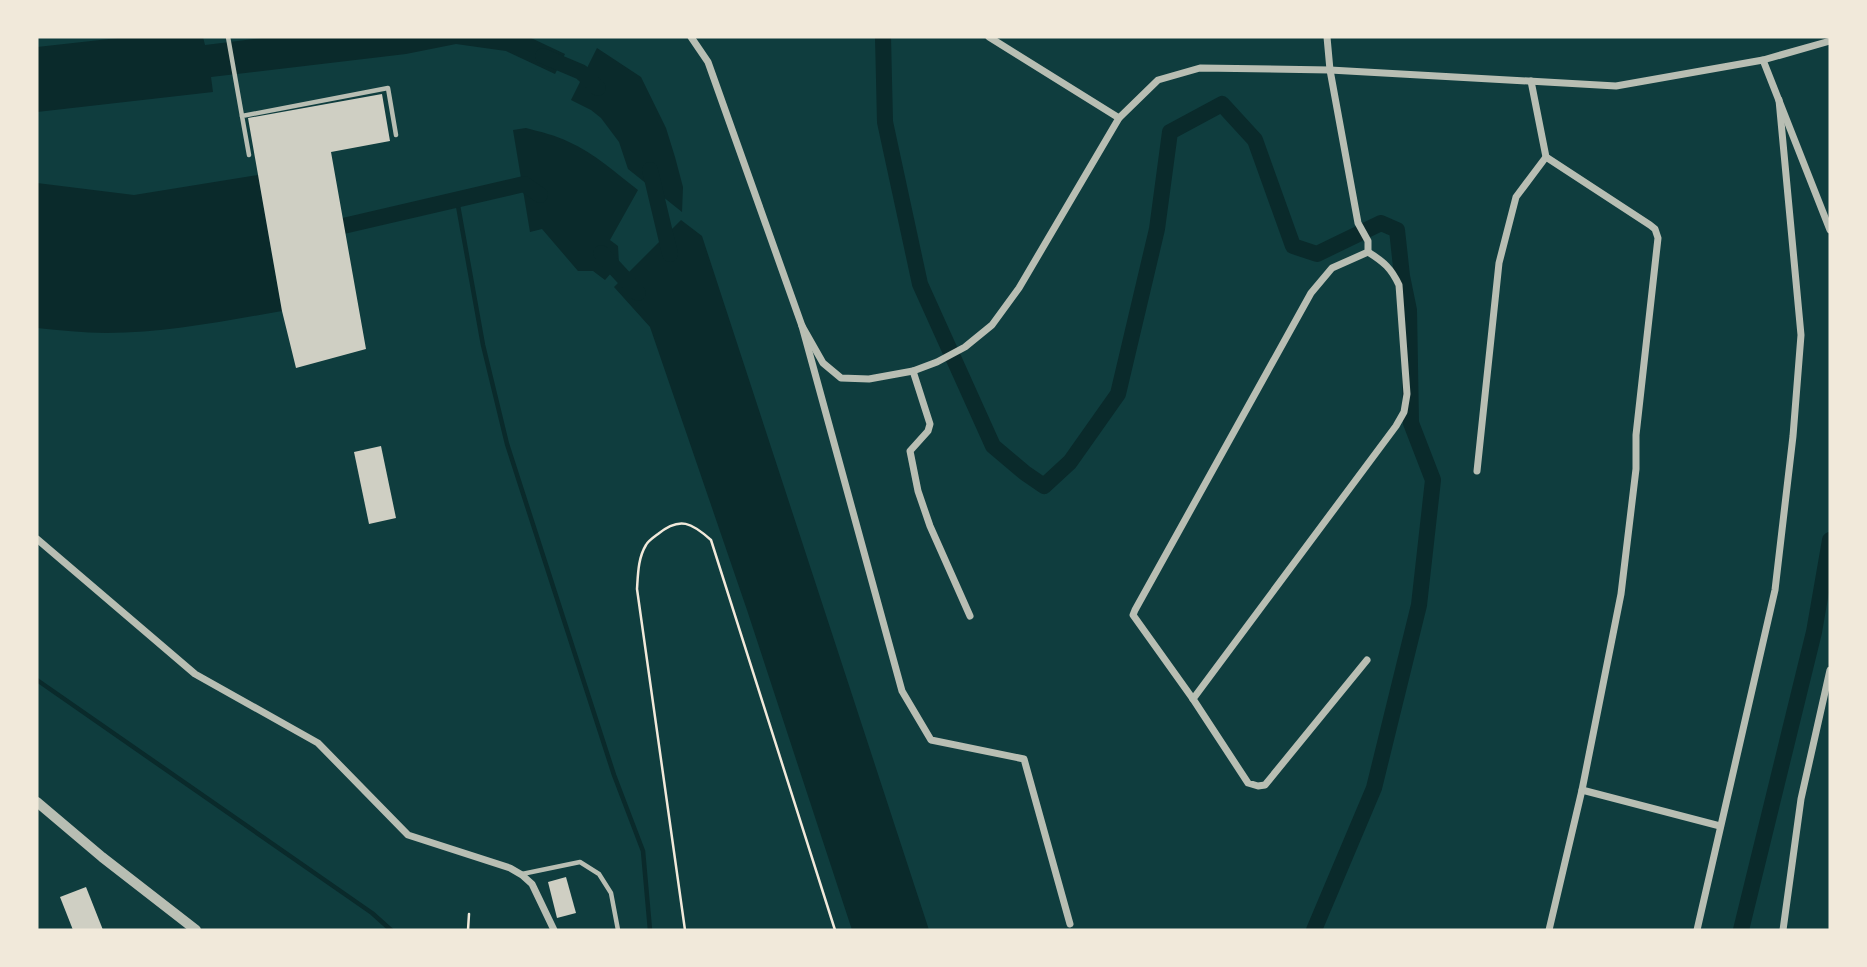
<svg xmlns="http://www.w3.org/2000/svg" width="1867" height="967" font-family="'Fira Sans Condensed',sans-serif">
	<rect width="100%" height="100%" fill="#0f3d3e"/>
	<g fill="#0a2a2b">
		<polygon points="127,37 203,37 205,45 271,37 529,37 565,54 555,74 506,51 456,44 406,54 211,77 213,92 37,112 37,47"/>
		<polygon points="597,48 641,77 666,128 675,157 683,187 682,212 628,169 619,142 601,118 591,110 571,100"/>
		<path d="M 526,128 C 541,132 555,135 569,142 C 594,153 616,173 638,190 L 610,240 L 618,246 L 619,264 L 605,280 L 593,271 L 578,271 L 542,229 L 530,232 L 513,130 Z"/>
		<path d="M 258,175 L 282,311 C 224,321 166,333 106,333 C 83,333 60,330 37,328 L 37,183 L 134,195 Z"/>
		<polygon points="681,220 702,236 929,930 852,930 747,610 650,327 614,287"/>
	</g>
	<g fill="none" stroke-linecap="round" stroke-linejoin="round">
		<g stroke="#0a2a2b" stroke-width="4.5">
			<polyline points="457,200 483,345 507,444 614,775 643,851 650,930"/>
			<polyline points="37,680 372,913 391,930"/>
		</g>
		<g stroke="#0a2a2b" stroke-width="16">
			<polyline points="883,37 885,122 920,284 993,446 1025,473 1044,486 1070,462 1118,394 1157,229 1170,132 1222,104 1255,140 1293,246 1317,254 1381,223 1397,230 1402,276 1409,310 1411,423 1433,480 1419,605 1374,788 1314,930"/>
			<polyline points="543,56 581,72 598,88"/>
			<polyline points="650,170 670,254"/>
			<polyline points="326,230 524,184 540,195"/>
			<polyline points="601,253 638,293"/>
			<polyline points="1741,930 1814,632 1830,540"/>
		</g>
	</g>
	<g fill="#cfcfc3">
		<polygon points="382,94 390,141 331,152 366,349 296,368 282,311 248,118"/>
		<polygon points="381,446 396,518 369,524 354,452"/>
		<polygon points="566,877 576,913 557,918 548,882"/>
		<polygon points="86,887 103,930 73,930 60,897"/>
	</g>
	<g fill="none" stroke-linecap="round" stroke-linejoin="round">
		<g stroke="#f1e9da" stroke-width="2.5">
			<polyline points="468,930 469,914"/>
			<path d="M 685,930 L 637,589 C 638,574 638,558 646,545 C 648,541 654,537 658,534 C 680,516 692,523 711,540 L 835,930"/>
		</g>
		<g stroke="#b8beb3" stroke-width="4.5">
			<polyline points="228,37 242,116"/>
			<polyline points="249,155 242,116 388,88 396,135"/>
			<polyline points="522,874 580,862 599,874 611,893 618,930"/>
		</g>
		<g stroke="#b8beb3" stroke-width="7">
			<polyline points="691,37 708,62 802,326 902,691 931,740 1024,759 1070,924"/>
			<polyline points="989,37 1119,118"/>
			<polyline points="1327,37 1330,70 1358,223 1368,241 1368,252 1332,268 1311,293 1135,610 1133,615 1193,699 1248,783 1258,786 1265,785 1367,660"/>
			<polyline points="1763,60 1830,230"/>
			<polyline points="1531,81 1546,157 1650,225 1655,229 1658,238 1636,435 1636,469 1621,594 1582,790 1549,930"/>
			<polyline points="802,326 823,363 841,378 869,379 913,371 937,362 965,347 992,325 1019,288 1119,118 1158,80 1200,68 1330,70 1616,86 1763,60 1830,41"/>
			<polyline points="913,371 930,424 928,431 910,451 918,491 930,526 970,616"/>
			<polyline points="1477,471 1499,263 1516,197 1546,157"/>
			<polyline points="37,539 195,674 318,743 408,835 510,868 522,875 532,884 554,930"/>
			<path d="M 1193,699 L 1396,426 L 1404,412 L 1407,394 L 1399,285 C 1391,268 1384,262 1368,252"/>
			<polyline points="1582,790 1720,826"/>
			<polyline points="1697,930 1775,590 1793,436 1801,335 1779,100"/>
			<polyline points="1783,930 1801,799 1830,670"/>
		</g>
		<polyline stroke="#b8beb3" stroke-width="10" points="37,802 102,857 196,930"/>
	</g>
	<rect width="1867" height="967" fill="none" stroke="#f1e9da" stroke-width="77"/>
</svg>
